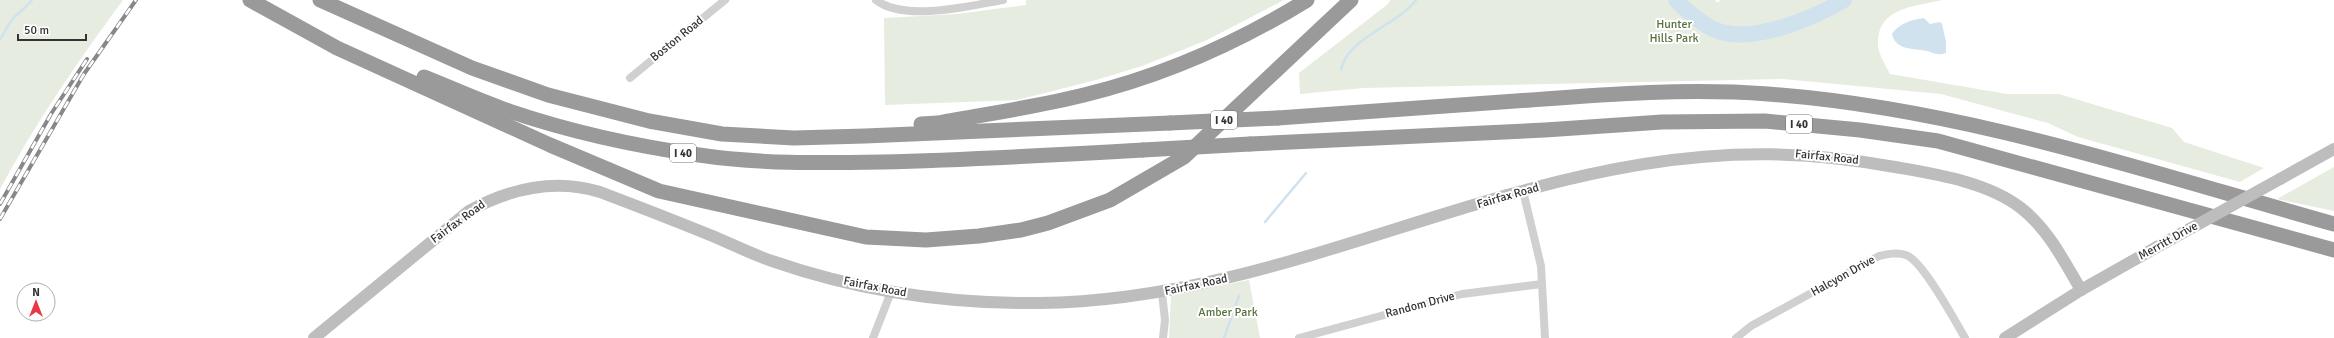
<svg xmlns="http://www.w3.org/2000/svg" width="2334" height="338" font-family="Signika,sans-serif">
	<rect width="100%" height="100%" fill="#fff"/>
	<g fill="#e6ecdf">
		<path d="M 0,0 L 123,0 C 78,61 36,122 0,189 Z"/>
		<polygon points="1026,0 1284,0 1207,40 1142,66 1096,80 1017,100 885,105 884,18 957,14 1026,5"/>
		<path d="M 1390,0 L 1715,0 L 1718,3 L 1720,0 L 1942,0 C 1914,7 1876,7 1878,46 C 1879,55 1886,66 1890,74 L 2007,94 L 2059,94 L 2172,128 L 2184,142 L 2264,168 L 2240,182 L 2078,137 L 2048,123 L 1941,94 L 1783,79 L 1363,88 L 1300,94 L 1299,73 L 1388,4 Z"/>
		<polygon points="2334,167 2334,211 2277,199"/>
		<polygon points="1249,280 1260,338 1169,338 1171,296"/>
	</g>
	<path fill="#cfe2ee" d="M 1924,18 L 1930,24 L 1940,22 L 1942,24 L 1946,42 L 1946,53 C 1938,56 1934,53 1927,51 C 1913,48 1896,51 1892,34 C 1899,23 1911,20 1924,18 Z"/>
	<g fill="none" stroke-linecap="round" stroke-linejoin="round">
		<g stroke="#cfe2ee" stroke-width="2.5">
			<path d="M 0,39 C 5,33 7,26 12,20 C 18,12 26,8 32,0"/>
			<path d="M 1341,70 C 1347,38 1396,26 1416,0"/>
			<polyline points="1265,222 1306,173"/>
			<polyline points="1224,338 1239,296"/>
		</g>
		<path stroke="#cfe2ee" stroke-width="16" d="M 1676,0 C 1688,12 1704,27 1721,32 C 1757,42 1814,18 1844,0"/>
		<g stroke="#d0d0d0" stroke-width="8">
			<path d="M 876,0 C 904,22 970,6 1003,0"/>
			<polyline points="630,78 725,0"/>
			<polyline points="1523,191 1541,266 1545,338"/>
			<polyline points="1162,293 1165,320 1163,338"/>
			<polyline points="873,338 891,292"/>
			<polyline points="1299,338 1462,294 1542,284"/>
			<path d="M 1736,338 L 1751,326 L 1879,256 C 1888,254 1897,252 1906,255 C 1923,261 1955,321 1965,338"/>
		</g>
		<g stroke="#bdbdbd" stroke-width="12">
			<polyline points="2280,179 2334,149"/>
			<path d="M 314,338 L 469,211 C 511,188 554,178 600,192 C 637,206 673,220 710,235 C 732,244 753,255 775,262 C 859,291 950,304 1039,303 C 1252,301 1438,197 1644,164 C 1731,150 1808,151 1895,167 C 1935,174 1988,182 2021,208 C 2048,229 2064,261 2081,290"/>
			<polyline points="2005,338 2081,290 2157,247"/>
		</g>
		<g stroke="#9a9a9a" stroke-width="15">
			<polyline points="250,0 337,48 550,145 659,191 866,237 926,240 979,236 1021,230 1048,223 1110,200 1184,157 1351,0"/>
			<polyline points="320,0 472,68 548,95 649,121 722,134 794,138 865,136 1170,123"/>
			<path d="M 424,77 C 452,88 480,101 509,111 C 571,132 635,146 699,155 C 759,164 821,163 882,162 C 969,160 1056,155 1143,150"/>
			<path d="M 1278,118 C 1362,112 1446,106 1531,100 C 1610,94 1688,88 1768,94 C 1962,108 2148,172 2334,224"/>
			<path d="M 921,124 L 938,123 C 986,114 1036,107 1084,95 C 1162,76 1239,42 1307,0"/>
			<polyline points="1250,144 1545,130 1662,122 1765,121 1860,130 1938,141 2334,250"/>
		</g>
		<defs>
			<g id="rail">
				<polyline points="0,204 51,114 87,59"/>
				<polyline points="0,219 84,74 136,0"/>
			</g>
		</defs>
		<use href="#rail" stroke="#888" stroke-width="4"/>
		<use href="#rail" stroke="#fff" stroke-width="2.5" stroke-dasharray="8" stroke-linecap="butt"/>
		<polyline stroke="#bdbdbd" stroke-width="12" points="2157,247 2280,179"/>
		<g stroke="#9a9a9a" stroke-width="15">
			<polyline points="1170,123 1278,118"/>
			<polyline points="1143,150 1250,144"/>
		</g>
	</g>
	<g text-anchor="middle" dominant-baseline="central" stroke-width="4" stroke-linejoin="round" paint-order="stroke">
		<g fill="#fff" stroke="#707070" stroke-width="1">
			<rect x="1211" y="111" width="26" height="18" rx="3"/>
			<rect x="1786" y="115" width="26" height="18" rx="3"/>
			<rect x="670" y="144" width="26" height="18" rx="3"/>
		</g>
		<g font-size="11" font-weight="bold" fill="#333">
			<text x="1224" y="120">I 40</text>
			<text x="1799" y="124">I 40</text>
			<text x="683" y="153">I 40</text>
		</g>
		<g font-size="12" fill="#56703f" stroke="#fff">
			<text x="1674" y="24">Hunter<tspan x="1674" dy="14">Hills Park</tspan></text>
			<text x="1228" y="312">Amber Park</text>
		</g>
		<g font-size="12" fill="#333" stroke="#fff">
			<text transform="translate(677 39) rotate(-39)">Boston Road</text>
			<text transform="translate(1827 157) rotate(6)">Fairfax Road</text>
			<text transform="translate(1508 196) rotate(-16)">Fairfax Road</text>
			<text transform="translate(458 222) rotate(-36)">Fairfax Road</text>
			<text transform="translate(2168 241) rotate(-29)">Merritt Drive</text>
			<text transform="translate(1843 276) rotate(-29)">Halcyon Drive</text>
			<text transform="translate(1196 285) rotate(-12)">Fairfax Road</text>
			<text transform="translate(875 287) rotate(11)">Fairfax Road</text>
			<text transform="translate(1420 305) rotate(-15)">Random Drive</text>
		</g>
	</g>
	<g transform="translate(36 302)"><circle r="19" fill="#ffffff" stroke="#adadad"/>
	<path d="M0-3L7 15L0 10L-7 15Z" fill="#e63946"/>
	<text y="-6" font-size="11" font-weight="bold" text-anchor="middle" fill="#333333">N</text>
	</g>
	<path d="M18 34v6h68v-6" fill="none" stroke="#333333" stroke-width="2"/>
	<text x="24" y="34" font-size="12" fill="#333333" stroke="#ffffff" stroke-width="3" paint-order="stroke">50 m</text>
</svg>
